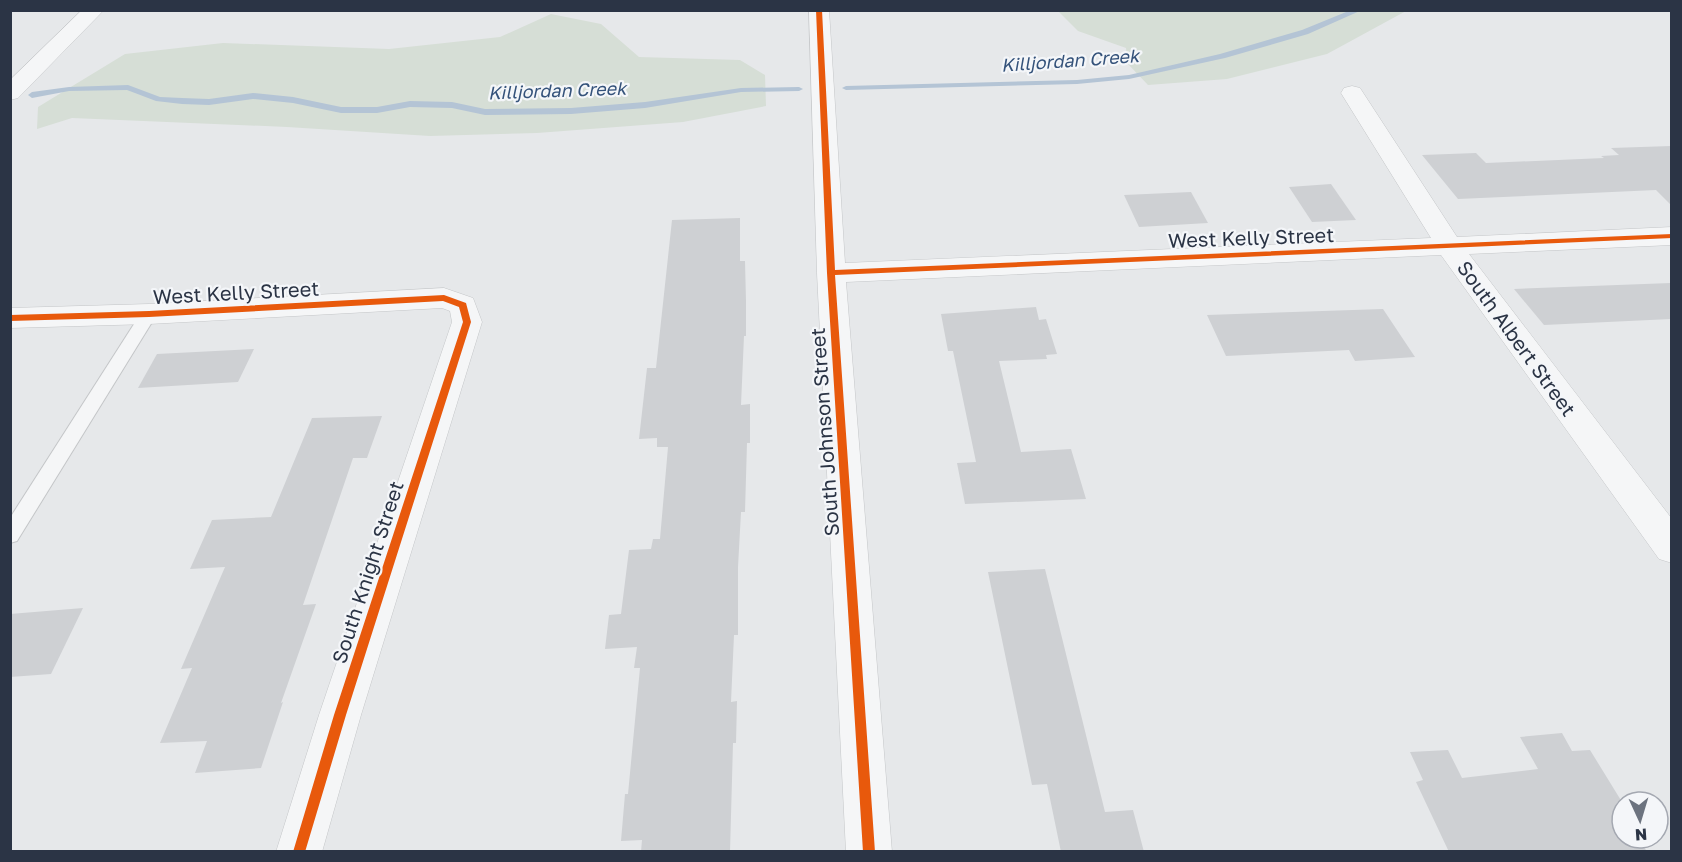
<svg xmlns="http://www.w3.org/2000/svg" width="1682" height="862" font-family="'Golos Text',sans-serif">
	<rect width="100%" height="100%" fill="#e6e8ea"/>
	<g fill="#d6ded6">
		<polygon points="1058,11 1406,11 1327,54 1227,79 1148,85 1128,64 1126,48 1078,31"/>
		<polygon points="551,14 601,24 639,57 740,60 765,75 766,106 683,122 537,133 430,136 287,127 72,118 37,129 38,107 125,54 223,43 389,49 500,37"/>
	</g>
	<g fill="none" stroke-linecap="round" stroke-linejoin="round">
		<g fill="#b4c4d5" fill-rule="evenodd">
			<polygon points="1351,10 1362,10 1308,34 1225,58 1129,79 1077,84 846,90 842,88 846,86 1077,80 1129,75 1220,54 1302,30"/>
			<polygon points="128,85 160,97 182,98 209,99 253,93 293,97 341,107 377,107 410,101 452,102 485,109 571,108 645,102 741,88 799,87 803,89 799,91 741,92 645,108 571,114 485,115 452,108 410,107 377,113 341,113 293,103 253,99 209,105 182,104 156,101 127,90 69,91 32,98 28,95 32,92 69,87"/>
		</g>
	</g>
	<g fill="#ced0d3">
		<polygon points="1671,146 1671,205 1656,190 1458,199 1422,155 1476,153 1486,163 1604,158 1601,156 1619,155 1611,148"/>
		<polygon points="1331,184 1356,220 1312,222 1289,187"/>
		<polygon points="1191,192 1208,223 1139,227 1124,195"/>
		<polygon points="740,218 740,261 745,261 746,301 746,336 744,336 741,405 750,404 750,443 747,443 745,512 741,512 738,567 738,635 734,635 731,702 737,701 736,743 733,743 730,852 641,852 642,840 621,841 625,794 628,794 640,668 634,668 637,647 605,649 609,615 621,614 629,550 651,549 653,539 660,539 668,447 657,447 657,438 639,439 647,368 656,368 672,220"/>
		<polygon points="1671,283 1671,319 1544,325 1514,289"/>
		<polygon points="1036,307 1039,320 1046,319 1057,354 1046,355 1047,359 999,361 1021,452 1071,449 1086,499 965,504 957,463 976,462 953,351 948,351 941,314"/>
		<polygon points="1383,309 1415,357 1355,361 1349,350 1226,356 1207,315"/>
		<polygon points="254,349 238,382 138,388 157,354"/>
		<polygon points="382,416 367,458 353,458 303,605 316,604 281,703 283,702 261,768 195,773 207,741 160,743 192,668 181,669 225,567 190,569 212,520 271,517 312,418"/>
		<polygon points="1045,569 1105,812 1133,810 1144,852 1061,852 1047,784 1032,785 988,572"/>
		<polygon points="83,608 51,674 10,677 10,614"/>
		<polygon points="1562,733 1572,751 1590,750 1622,802 1617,802 1622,810 1622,838 1639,838 1647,852 1449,852 1416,782 1423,780 1410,752 1448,750 1462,778 1538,769 1520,737"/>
	</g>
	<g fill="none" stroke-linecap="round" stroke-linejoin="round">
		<defs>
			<polygon id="service" points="149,308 155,310 157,314 17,541 10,543 10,518 143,310"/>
			<g id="minor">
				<polygon points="82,10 104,10 18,98 10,100 10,80"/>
				<polygon points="809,10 829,10 845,263 1431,238 1341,93 1344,88 1352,86 1360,88 1457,237 1672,227 1672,245 1469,254 1672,519 1672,563 1659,559 1441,255 846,282 892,852 846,852 817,273"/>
				<polygon points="444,288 473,298 482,322 361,715 322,852 276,852 319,715 452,322 450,311 442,308 149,324 10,328 10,308 149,304"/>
			</g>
		</defs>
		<use href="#service" stroke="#c4c6c8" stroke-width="2"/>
		<use href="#minor" stroke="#c4c6c8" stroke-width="1"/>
		<use href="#service" fill="#f5f6f7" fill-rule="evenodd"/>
		<use href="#minor" fill="#f5f6f7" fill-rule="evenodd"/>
		<defs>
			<g id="cycleway">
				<polygon points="816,10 822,10 835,270 1672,234 1672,238 835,275 875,852 863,852 827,273"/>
				<polygon points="444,295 466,303 471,322 346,715 305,852 293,852 334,715 463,322 459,307 443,301 149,317 10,321 10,315 149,311"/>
			</g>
		</defs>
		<use href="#cycleway" stroke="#f4f6f9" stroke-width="4"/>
		<use href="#cycleway" fill="#e8590c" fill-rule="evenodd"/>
	</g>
	<g text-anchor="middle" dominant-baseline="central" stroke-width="4.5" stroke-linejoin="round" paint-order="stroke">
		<g font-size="18" font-style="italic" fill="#34527a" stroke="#f4f6f9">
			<text transform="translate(1070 60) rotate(-4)">Killjordan Creek</text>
			<text transform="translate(557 90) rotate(-2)">Killjordan Creek</text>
		</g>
		<g font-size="20" fill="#2b3445" stroke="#f4f6f9">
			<text transform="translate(1251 237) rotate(-2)">West Kelly Street</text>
			<text transform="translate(236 292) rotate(-3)">West Kelly Street</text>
			<text transform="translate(1517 338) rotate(54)">South Albert Street</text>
			<text transform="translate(824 432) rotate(-94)">South Johnson Street</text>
			<text transform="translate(367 572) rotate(-72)">South Knight Street</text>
		</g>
	</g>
	<rect width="1682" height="862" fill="none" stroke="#2b3445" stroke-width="24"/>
	<g transform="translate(1640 820) rotate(176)"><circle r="28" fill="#f4f6f9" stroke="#a4a8b1" stroke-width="1.5"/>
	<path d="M0-4.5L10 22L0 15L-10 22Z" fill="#6c737f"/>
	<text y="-9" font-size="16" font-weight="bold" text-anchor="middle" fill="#2b3445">N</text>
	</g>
</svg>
